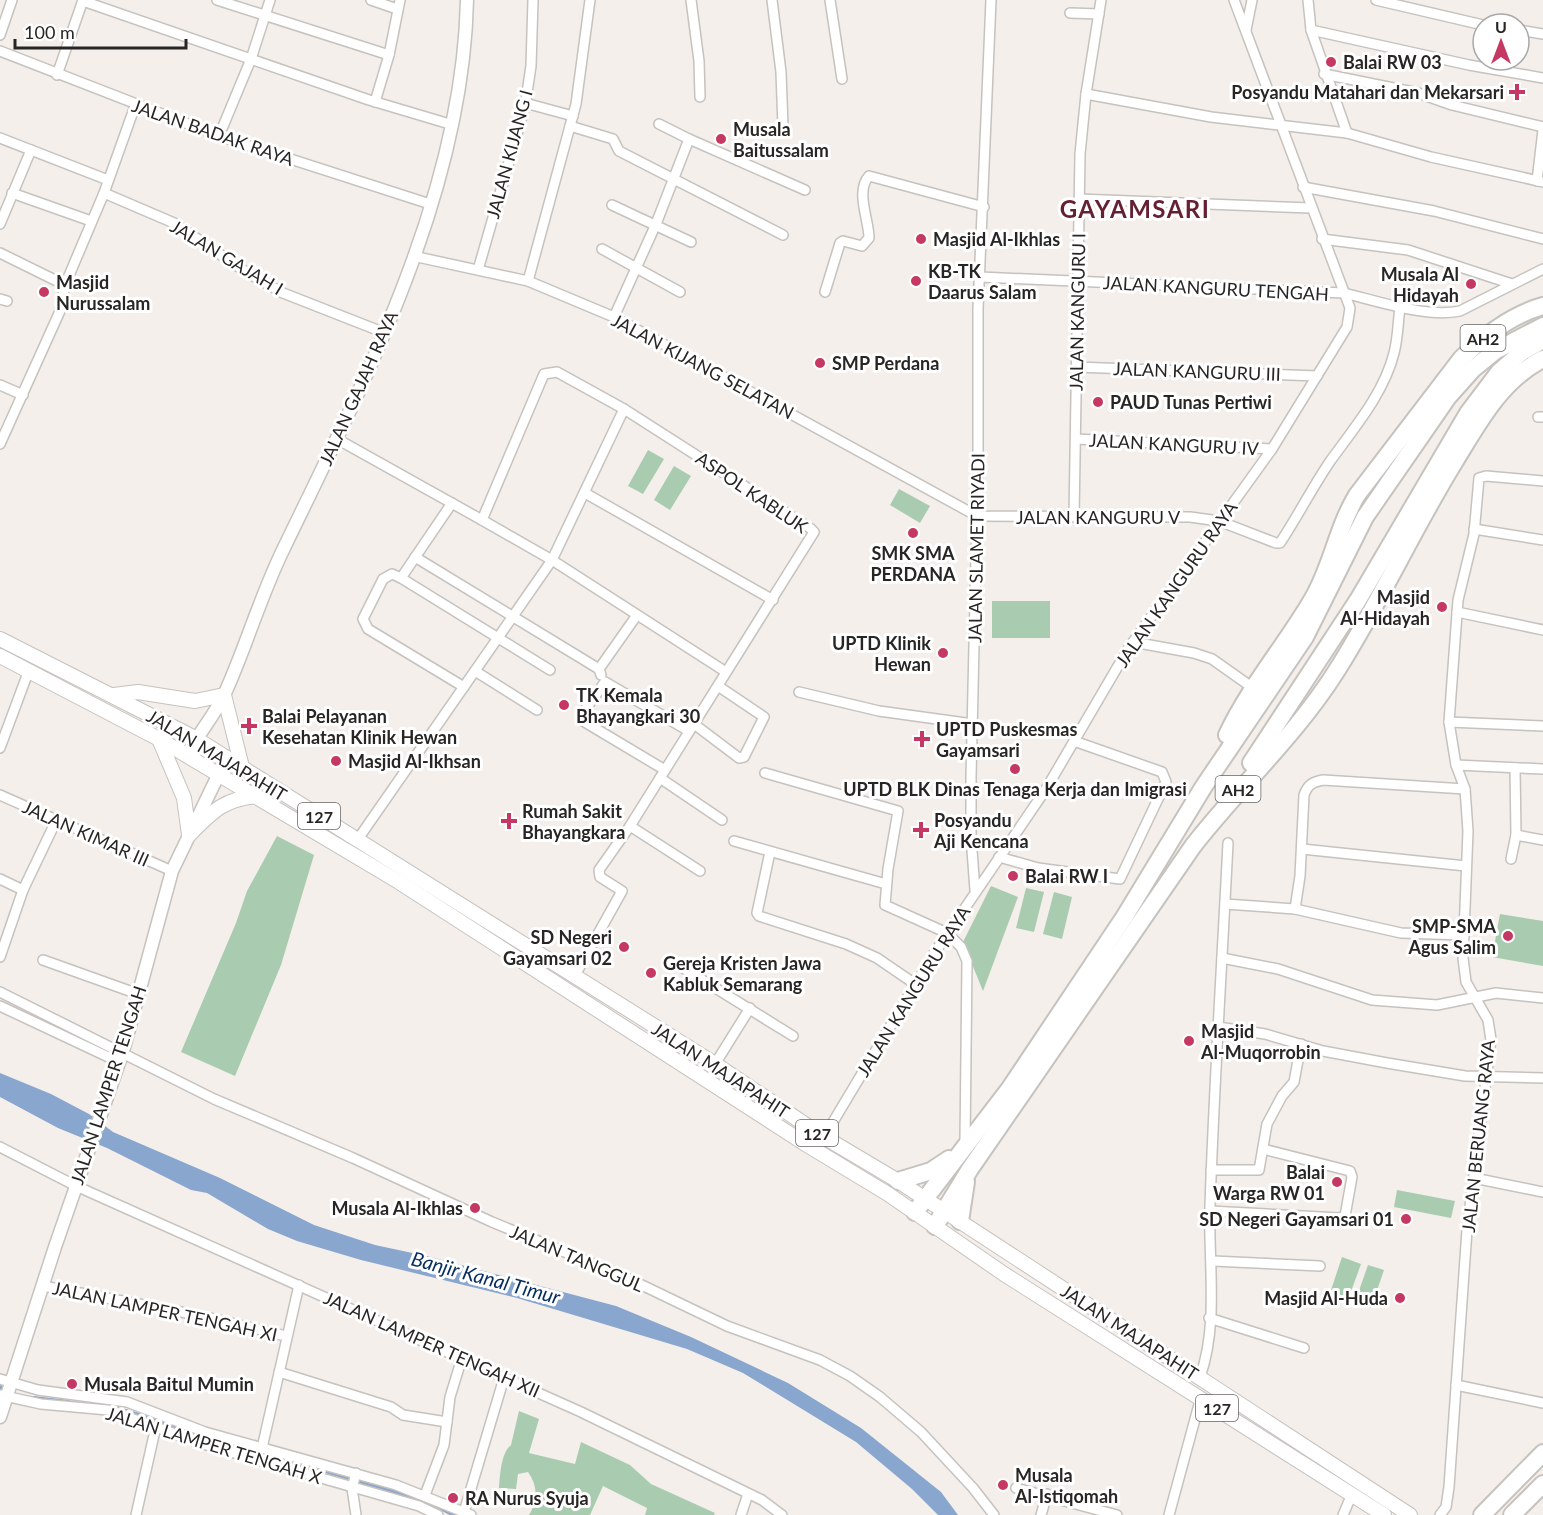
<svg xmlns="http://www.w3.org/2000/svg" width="1543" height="1515" font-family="Lato,sans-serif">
	<rect width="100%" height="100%" fill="#f4efeb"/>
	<g fill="#a9ccb0">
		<polygon points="648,450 664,459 643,494 628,486"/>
		<polygon points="674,466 691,476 670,510 654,500"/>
		<polygon points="899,489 930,506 920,523 890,505"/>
		<rect x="992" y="601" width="58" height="37"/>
		<polygon points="277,836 314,855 281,965 235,1076 181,1052 236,923 247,891"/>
		<polygon points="991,886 1018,897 983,991 963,942"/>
		<polygon points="1026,888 1044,892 1034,932 1016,928"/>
		<polygon points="1054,892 1072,897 1062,939 1043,934"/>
		<polygon points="1500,914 1543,921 1543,966 1492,957"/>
		<polygon points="1397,1190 1455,1201 1451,1218 1394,1207"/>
		<polygon points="1342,1257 1361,1264 1348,1300 1330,1293"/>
		<polygon points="1368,1265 1384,1270 1371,1308 1355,1302"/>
		<path d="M 519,1411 L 539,1419 L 529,1453 L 575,1464 L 581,1442 L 630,1465 L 651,1484 L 715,1513 L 714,1515 L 645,1515 L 647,1508 L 603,1486 L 590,1515 L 529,1515 C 538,1500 538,1486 528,1472 L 518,1474 L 516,1489 L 499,1488 C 500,1475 501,1453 511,1445 Z"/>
	</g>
	<polygon fill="#89a6ce" points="0,1073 51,1094 89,1114 113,1132 220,1178 314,1225 375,1245 431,1257 616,1306 691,1337 788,1383 861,1428 941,1492 958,1515 938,1515 912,1489 856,1442 743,1373 687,1349 517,1298 361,1260 297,1241 268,1229 207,1193 191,1190 107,1148 58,1128 0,1097"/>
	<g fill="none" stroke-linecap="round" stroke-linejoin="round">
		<g stroke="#89a6ce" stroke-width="4">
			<polyline points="0,1387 8,1390"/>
			<polyline points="34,1398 69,1402"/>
			<polyline points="109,1406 185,1429"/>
			<polyline points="247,1448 421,1499"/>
			<polyline points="433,1504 454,1515"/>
		</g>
		<defs>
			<g id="minor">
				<polyline points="217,0 389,55"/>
				<polyline points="371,0 397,9"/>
				<polyline points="691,0 699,61 700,97"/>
				<polyline points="772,0 781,72 783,127"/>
				<polyline points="830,0 842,79"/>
				<polyline points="1308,0 1311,30 1347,133"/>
				<polyline points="1376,0 1483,25"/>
				<polyline points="83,1 369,100 453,125"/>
				<polyline points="1070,13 1099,14"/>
				<polyline points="1246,30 1252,0"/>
				<polyline points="1311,30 1469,65 1543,78"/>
				<polyline points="1519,30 1543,34"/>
				<polyline points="0,35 12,0"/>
				<polyline points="0,51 219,136 430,204"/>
				<polyline points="1324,74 1418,93 1452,105 1543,127"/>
				<polyline points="57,75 83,0"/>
				<polyline points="1086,94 1211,117 1347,133 1431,157 1543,182"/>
				<polyline points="375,102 389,55 400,0"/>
				<polyline points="525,103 573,116"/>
				<polyline points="659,124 689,139"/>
				<polyline points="570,126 613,139 619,151 783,235"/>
				<polyline points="219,136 251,59 270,0"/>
				<polyline points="0,138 108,180"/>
				<polyline points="1537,181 1543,130"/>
				<polyline points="1303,187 1434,211 1543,239"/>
				<polyline points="12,193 91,221"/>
				<polyline points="104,193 174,223 246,272 283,293 385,333"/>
				<polyline points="1079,199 1310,208"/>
				<polyline points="612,205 691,242"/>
				<polyline points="0,224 31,150"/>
				<polyline points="1322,239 1408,250 1512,284"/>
				<polyline points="602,249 680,292"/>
				<polyline points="0,253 65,285"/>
				<path d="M 413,256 L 528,281 L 614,317 L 977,516 L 1190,517 L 1219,521 L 1276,543 L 1280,543 C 1298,516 1313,486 1331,460 C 1355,427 1384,393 1394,353 C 1398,338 1398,322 1400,307"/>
				<polyline points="478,270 525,106 531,66 533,0"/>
				<path d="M 980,277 L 1344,293 C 1377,301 1427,318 1460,311 L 1543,269"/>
				<polyline points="528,281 576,104 590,0"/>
				<path d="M 825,292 L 840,243 L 843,241 L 862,246 L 869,238 C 869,220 855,191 869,176 L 984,207"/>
				<polyline points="0,299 7,301"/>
				<polyline points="614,317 656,224 689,139 805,190"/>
				<polyline points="1076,367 1317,376"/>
				<polyline points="0,385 23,395"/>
				<polyline points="1538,417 1543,417"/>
				<polyline points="337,439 482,520 544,374 557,372 624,409 810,528 814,532 630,826 599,870 600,877 622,891 574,977"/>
				<polyline points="1076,439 1272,449"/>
				<polyline points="0,444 60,311 65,285 104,193 135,106"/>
				<polyline points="585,493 773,600"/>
				<polyline points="452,503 401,578 392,574 383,579 363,619 368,629 464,687"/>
				<polyline points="1074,517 1080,154 1086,94 1101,0"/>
				<polyline points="482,520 552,560 726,672"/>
				<polyline points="1474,529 1543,540"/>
				<polyline points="415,557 599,669"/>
				<polyline points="401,578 550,670"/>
				<polyline points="1457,612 1543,630"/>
				<polyline points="1133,642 1194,653 1212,659 1253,688"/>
				<polyline points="475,671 537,710"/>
				<polyline points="601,675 599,669 637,615"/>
				<polyline points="799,692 879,711 973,724"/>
				<polyline points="1449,722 1543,726"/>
				<polyline points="694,724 739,758 744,757 764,717 718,686"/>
				<polyline points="0,748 29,670"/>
				<polyline points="1456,765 1543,769"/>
				<polyline points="1515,768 1516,835"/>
				<polyline points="665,770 583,721 582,714 605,682 689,731"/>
				<polyline points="765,773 898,811 888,869 885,905 947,933 961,947 967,961 965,1143"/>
				<polyline points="660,778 722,820"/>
				<polyline points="0,795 172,871"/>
				<polyline points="630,826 700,871"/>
				<polyline points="358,839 552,560 624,409"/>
				<polyline points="734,841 886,884"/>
				<polyline points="1302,849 1466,866"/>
				<polyline points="770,852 757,913 759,916 846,944 877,958 915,984"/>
				<polyline points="999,857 1038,868 1120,879 1166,782 1162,772 1074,741"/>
				<polyline points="1511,859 1516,835 1543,840"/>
				<polyline points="0,879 23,890"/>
				<polyline points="975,890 971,837 971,777 978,470 978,309 991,0"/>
				<polyline points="1225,904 1295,909 1401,933 1464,935"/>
				<path d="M 1295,909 L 1300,876 L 1304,795 C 1308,784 1313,782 1323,780 L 1465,789"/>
				<polyline points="0,957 23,890 56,821"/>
				<polyline points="1222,958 1278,969 1372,1000 1437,1005 1496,993 1543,998"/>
				<polyline points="43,960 138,994"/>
				<polyline points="683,968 793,1036"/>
				<polyline points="0,992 214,1099 353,1158 492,1222 623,1276 727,1326 820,1360 850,1376 880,1397 921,1432 973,1488 994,1515"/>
				<polyline points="0,1006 119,1062"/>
				<polyline points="1218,1027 1265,1034 1323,1051 1387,1063 1465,1076 1543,1078"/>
				<polyline points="715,1064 750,1008"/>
				<polyline points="824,1137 933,955 1046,789 1128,649 1272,449 1347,327 1350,308 1234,0"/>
				<polyline points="0,1147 76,1186 581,1412 762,1500 782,1515"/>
				<polyline points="1211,1170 1259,1170 1267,1124 1282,1096 1294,1082 1301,1044"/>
				<polyline points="1474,1178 1543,1192"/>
				<polyline points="1210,1211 1339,1218 1345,1216 1352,1177 1350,1171 1263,1149"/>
				<polyline points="1213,1261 1320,1266"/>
				<polyline points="43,1286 202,1316 286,1336"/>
				<polyline points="1209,1318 1304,1348"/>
				<polyline points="279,1372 391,1407 403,1415 447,1422"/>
				<path d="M 1200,1377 C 1219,1324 1208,1261 1210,1206 C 1214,1085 1222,964 1228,843"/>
				<polyline points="0,1379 38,1390 127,1402 205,1432 396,1485 471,1515"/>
				<polyline points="1456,1385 1543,1403"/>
				<polyline points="0,1395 41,1404 108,1410 203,1444 419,1506 438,1515"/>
				<polyline points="262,1448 299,1285"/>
				<polyline points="1016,1488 1117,1515"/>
				<polyline points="425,1495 444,1445 450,1397 462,1358"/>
				<polyline points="464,1512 504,1378"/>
				<polyline points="136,1515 156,1426"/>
				<polyline points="356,1515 352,1488 356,1473"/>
				<polyline points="741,1515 748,1494"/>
				<polyline points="1041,1515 1047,1494"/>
				<polyline points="1169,1515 1201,1397"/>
				<polyline points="1343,1515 1352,1494"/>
				<polyline points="1440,1515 1446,1507 1449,1487 1467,1230 1491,1040 1488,1020 1466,982 1463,958 1468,831 1465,789 1456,765 1449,722 1458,600 1474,534 1479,478 1486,476 1543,481"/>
			</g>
			<g id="secondary">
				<path d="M 187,755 C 198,734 215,715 225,693 C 246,647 260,597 283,550 C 365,380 463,193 467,0"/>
				<polyline points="0,1417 55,1247 123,1051 172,871 227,757"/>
			</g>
			<g id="primary">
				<polyline points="0,639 195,738 715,1064 824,1137 898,1181 1410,1515"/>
				<polyline points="0,656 159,739 399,882 807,1145 888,1194 1004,1274 1384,1515"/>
				<polyline points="114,695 138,692 195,701 224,695 242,767"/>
				<polyline points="159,739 184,798 189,835"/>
				<path d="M 189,835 C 212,812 223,799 257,796"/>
			</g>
			<g id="motorway">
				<path d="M 1227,735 C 1250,686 1285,646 1312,600 C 1332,567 1336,530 1357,495 L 1461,359 C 1484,336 1511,315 1543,306"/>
				<polyline points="1251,763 1358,600 1468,413 1499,372 1522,352 1543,340"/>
				<polyline points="898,1181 931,1171 949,1159"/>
				<polyline points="915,1212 1010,1088 1125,916 1204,786 1305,637 1365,517 1448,397 1473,369 1495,351 1543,326"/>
				<polyline points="960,1221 966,1182"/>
				<path d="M 935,1226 L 970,1169 L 1193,846 C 1239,787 1297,734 1337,670 C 1380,602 1413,529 1455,461 C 1479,422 1501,380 1543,359"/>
				<polyline points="1482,1515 1543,1453"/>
				<polyline points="1512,1515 1543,1484"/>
			</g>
		</defs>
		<use href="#minor" stroke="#c6c2be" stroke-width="12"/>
		<use href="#secondary" stroke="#c6c2be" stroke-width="15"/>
		<use href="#primary" stroke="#c6c2be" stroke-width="16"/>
		<use href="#motorway" stroke="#c6c2be" stroke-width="20"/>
		<use href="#minor" stroke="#fff" stroke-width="9"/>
		<use href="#secondary" stroke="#fff" stroke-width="12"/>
		<use href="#primary" stroke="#fff" stroke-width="14"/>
		<use href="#motorway" stroke="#fff" stroke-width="16"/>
	</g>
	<g fill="#c63864" stroke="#fff" stroke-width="2">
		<circle cx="1331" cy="62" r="6"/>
		<path d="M1514 83h6v6h6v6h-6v6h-6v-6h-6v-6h6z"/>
		<circle cx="721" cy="139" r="6"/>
		<circle cx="921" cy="239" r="6"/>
		<circle cx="916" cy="281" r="6"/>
		<circle cx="1471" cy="284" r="6"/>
		<circle cx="44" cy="292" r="6"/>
		<circle cx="820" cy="363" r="6"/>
		<circle cx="1098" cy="402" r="6"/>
		<circle cx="913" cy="533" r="6"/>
		<circle cx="1442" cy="607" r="6"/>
		<circle cx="943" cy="653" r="6"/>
		<circle cx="564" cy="705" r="6"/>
		<path d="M246 717h6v6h6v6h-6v6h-6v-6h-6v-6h6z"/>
		<path d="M919 730h6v6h6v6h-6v6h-6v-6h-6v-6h6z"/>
		<circle cx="336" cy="761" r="6"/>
		<circle cx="1015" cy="769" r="6"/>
		<path d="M506 812h6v6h6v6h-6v6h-6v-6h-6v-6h6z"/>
		<path d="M918 821h6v6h6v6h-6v6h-6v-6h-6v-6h6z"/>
		<circle cx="1013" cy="876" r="6"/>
		<circle cx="1508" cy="936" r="6"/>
		<circle cx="624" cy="947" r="6"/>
		<circle cx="651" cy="973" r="6"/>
		<circle cx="1189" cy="1041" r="6"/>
		<circle cx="1337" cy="1182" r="6"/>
		<circle cx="475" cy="1208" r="6"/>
		<circle cx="1406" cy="1219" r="6"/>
		<circle cx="1400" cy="1298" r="6"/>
		<circle cx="72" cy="1384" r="6"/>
		<circle cx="1003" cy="1485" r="6"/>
		<circle cx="453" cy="1498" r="6"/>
	</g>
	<g text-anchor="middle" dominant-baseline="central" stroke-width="6" stroke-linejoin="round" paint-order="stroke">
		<g fill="#fff" stroke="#686766" stroke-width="1.5">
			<rect x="1460.5" y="325" width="45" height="26" rx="4.5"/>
			<rect x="1215.5" y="776" width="45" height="26" rx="4.5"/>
			<rect x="298" y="803" width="42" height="26" rx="4.5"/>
			<rect x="796" y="1120" width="42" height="26" rx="4.5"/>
			<rect x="1196" y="1395" width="42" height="26" rx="4.5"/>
		</g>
		<g font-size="16" font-weight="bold" fill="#282625">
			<text x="1483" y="338">AH2</text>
			<text x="1238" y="789">AH2</text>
			<text x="319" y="816">127</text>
			<text x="817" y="1133">127</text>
			<text x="1217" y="1408">127</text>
		</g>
		<g font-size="18" font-weight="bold" fill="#282625" stroke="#fff" text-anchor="start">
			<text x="1343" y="62">Balai RW 03</text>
			<text x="1504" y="92" text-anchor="end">Posyandu Matahari dan Mekarsari</text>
			<text x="733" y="129">Musala<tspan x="733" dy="21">Baitussalam</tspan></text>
			<text x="933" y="239">Masjid Al-Ikhlas</text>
			<text x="928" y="271">KB-TK<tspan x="928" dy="21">Daarus Salam</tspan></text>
			<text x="1459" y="274" text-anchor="end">Musala Al<tspan x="1459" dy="21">Hidayah</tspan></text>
			<text x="56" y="282">Masjid<tspan x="56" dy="21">Nurussalam</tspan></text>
			<text x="832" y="363">SMP Perdana</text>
			<text x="1110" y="402">PAUD Tunas Pertiwi</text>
			<text x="913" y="553" text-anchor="middle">SMK SMA<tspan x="913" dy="21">PERDANA</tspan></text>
			<text x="1430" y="597" text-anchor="end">Masjid<tspan x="1430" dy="21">Al-Hidayah</tspan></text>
			<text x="931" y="643" text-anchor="end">UPTD Klinik<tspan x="931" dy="21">Hewan</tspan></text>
			<text x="576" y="695">TK Kemala<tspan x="576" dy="21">Bhayangkari 30</tspan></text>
			<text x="262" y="716">Balai Pelayanan<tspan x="262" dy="21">Kesehatan Klinik Hewan</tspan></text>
			<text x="936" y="729">UPTD Puskesmas<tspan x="936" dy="21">Gayamsari</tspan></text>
			<text x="348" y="761">Masjid Al-Ikhsan</text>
			<text x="1015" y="789" text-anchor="middle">UPTD BLK Dinas Tenaga Kerja dan Imigrasi</text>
			<text x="522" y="811">Rumah Sakit<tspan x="522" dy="21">Bhayangkara</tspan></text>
			<text x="934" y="820">Posyandu<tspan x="934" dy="21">Aji Kencana</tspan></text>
			<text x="1025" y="876">Balai RW I</text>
			<text x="1496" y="926" text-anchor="end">SMP-SMA<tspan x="1496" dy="21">Agus Salim</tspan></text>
			<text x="612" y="937" text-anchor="end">SD Negeri<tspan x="612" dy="21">Gayamsari 02</tspan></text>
			<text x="663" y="963">Gereja Kristen Jawa<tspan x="663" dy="21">Kabluk Semarang</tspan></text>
			<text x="1201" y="1031">Masjid<tspan x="1201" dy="21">Al-Muqorrobin</tspan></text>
			<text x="1325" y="1172" text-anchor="end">Balai<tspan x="1325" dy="21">Warga RW 01</tspan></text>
			<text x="463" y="1208" text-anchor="end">Musala Al-Ikhlas</text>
			<text x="1394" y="1219" text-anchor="end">SD Negeri Gayamsari 01</text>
			<text x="1388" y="1298" text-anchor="end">Masjid Al-Huda</text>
			<text x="84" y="1384">Musala Baitul Mumin</text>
			<text x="1015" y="1475">Musala<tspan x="1015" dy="21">Al-Istiqomah</tspan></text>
			<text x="465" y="1498">RA Nurus Syuja</text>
		</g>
		<g font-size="18" fill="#282625" stroke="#fff">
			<text transform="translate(213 132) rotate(19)">JALAN BADAK RAYA</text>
			<text transform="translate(509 154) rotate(-75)">JALAN KIJANG I</text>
			<text transform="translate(227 257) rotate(31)">JALAN GAJAH I</text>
			<text transform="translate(1216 288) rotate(3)">JALAN KANGURU TENGAH</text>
			<text transform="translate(1077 312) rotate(-89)">JALAN KANGURU I</text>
			<text transform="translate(703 366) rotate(28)">JALAN KIJANG SELATAN</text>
			<text transform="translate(1197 371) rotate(2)">JALAN KANGURU III</text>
			<text transform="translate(358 388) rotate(-66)">JALAN GAJAH RAYA</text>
			<text transform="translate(1174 444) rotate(3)">JALAN KANGURU IV</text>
			<text transform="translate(752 492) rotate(34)">ASPOL KABLUK</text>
			<text x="1098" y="517">JALAN KANGURU V</text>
			<text transform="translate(976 548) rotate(-89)">JALAN SLAMET RIYADI</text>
			<text transform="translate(1176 584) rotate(-55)">JALAN KANGURU RAYA</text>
			<text transform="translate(217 755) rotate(31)">JALAN MAJAPAHIT</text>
			<text transform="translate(86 833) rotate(24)">JALAN KIMAR III</text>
			<text transform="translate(913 991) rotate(-58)">JALAN KANGURU RAYA</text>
			<text transform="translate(721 1070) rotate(33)">JALAN MAJAPAHIT</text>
			<text transform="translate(108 1085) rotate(-72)">JALAN LAMPER TENGAH</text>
			<text transform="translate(1478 1136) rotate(-84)">JALAN BERUANG RAYA</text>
			<text transform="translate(577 1258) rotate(23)">JALAN TANGGUL</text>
			<text transform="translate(165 1311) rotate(12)">JALAN LAMPER TENGAH XI</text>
			<text transform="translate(1130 1332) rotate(33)">JALAN MAJAPAHIT</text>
			<text transform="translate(432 1344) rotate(24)">JALAN LAMPER TENGAH XII</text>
			<text transform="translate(214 1445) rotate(17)">JALAN LAMPER TENGAH X</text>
		</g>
		<g font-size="20" font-style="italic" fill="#062d5e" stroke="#fff">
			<text transform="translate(486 1277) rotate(15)">Banjir Kanal Timur</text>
		</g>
		<g font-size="24" font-weight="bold" letter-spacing="1.5" fill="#652033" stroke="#fff">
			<text x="1135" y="208">GAYAMSARI</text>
		</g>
	</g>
	<g transform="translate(1501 42)"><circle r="28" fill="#ffffff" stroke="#a9a8a8" stroke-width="1.5"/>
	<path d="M0-4.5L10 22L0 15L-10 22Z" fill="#c63864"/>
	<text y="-9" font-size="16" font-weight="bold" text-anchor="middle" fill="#282625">U</text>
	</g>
	<path d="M15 39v9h171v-9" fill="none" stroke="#282625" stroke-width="3"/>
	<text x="24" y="39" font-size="18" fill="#282625" stroke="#ffffff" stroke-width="4.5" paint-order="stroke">100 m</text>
</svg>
